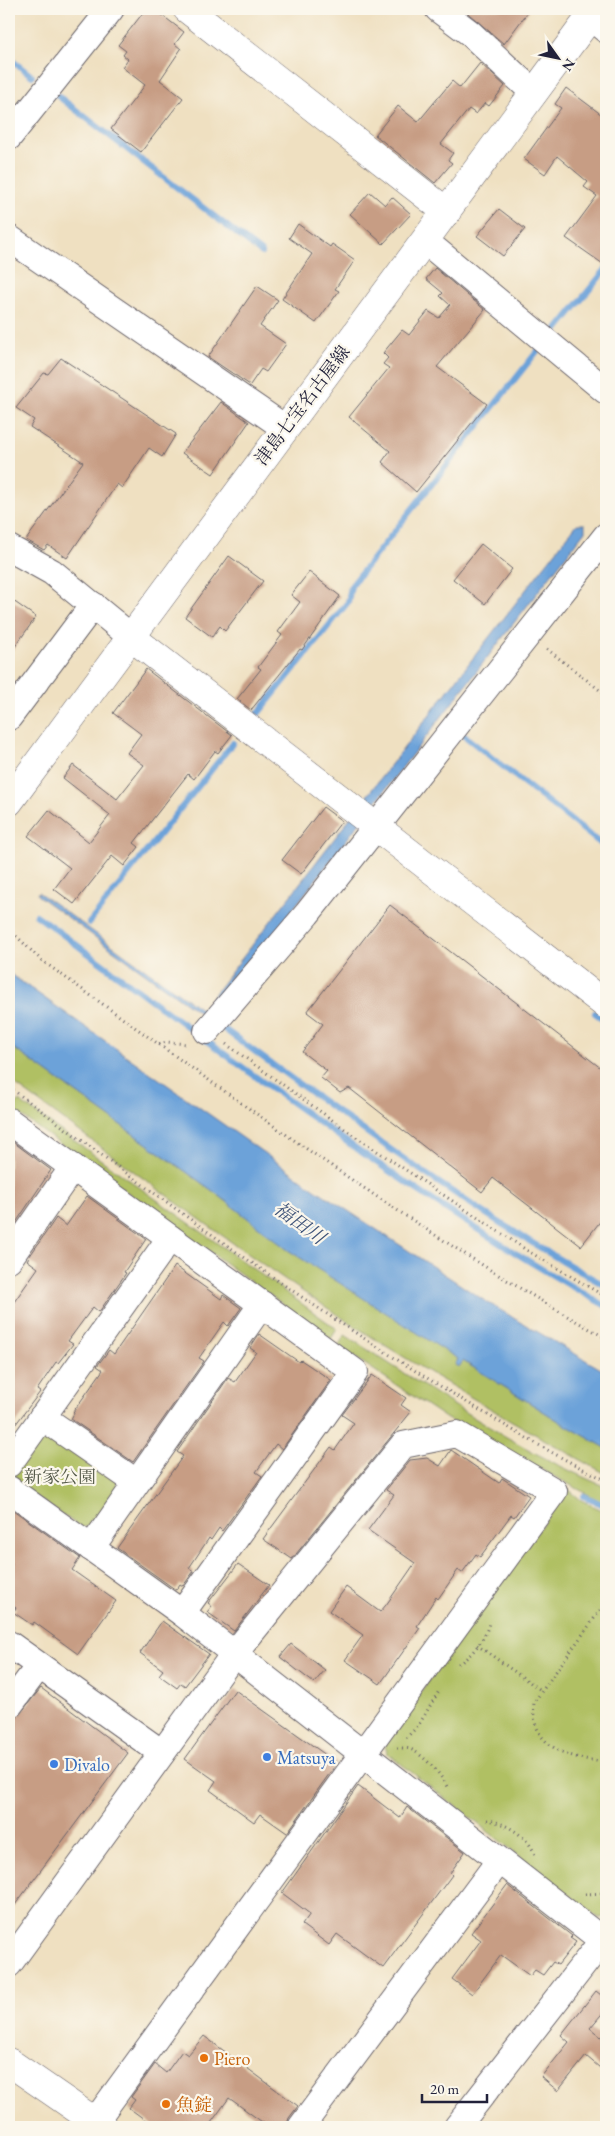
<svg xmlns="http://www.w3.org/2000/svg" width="615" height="2136" font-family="'EB Garamond','Noto Serif JP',serif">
	<rect width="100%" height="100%" fill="#fbf7ec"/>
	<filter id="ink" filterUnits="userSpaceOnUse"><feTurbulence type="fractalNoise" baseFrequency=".02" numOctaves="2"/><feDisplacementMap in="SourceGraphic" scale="10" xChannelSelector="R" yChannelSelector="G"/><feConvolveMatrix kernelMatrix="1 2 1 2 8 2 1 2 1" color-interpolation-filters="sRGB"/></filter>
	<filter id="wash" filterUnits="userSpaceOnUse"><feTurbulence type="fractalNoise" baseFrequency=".0096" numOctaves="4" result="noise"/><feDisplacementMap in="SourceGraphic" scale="20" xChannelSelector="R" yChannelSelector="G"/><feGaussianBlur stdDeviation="1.12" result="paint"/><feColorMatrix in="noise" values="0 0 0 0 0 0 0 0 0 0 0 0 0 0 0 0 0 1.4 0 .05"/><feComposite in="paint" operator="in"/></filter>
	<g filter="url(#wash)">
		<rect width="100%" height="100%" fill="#efe0c1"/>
		<g fill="#b0c063" stroke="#69714f">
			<path d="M 9,1045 L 217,1194 L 288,1250 L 459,1359 L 455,1365 L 463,1361 L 562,1423 L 606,1448 L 606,1474 C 520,1426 433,1377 350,1323 C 233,1247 122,1162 9,1080 Z"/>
			<polygon points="19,1101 337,1329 331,1339 13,1110"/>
			<path d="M 345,1335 C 429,1389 515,1449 606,1487 L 606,1504 L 447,1419 L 338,1346 Z"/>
			<polygon points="49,1430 117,1479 120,1489 95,1524 82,1528 16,1484 13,1473"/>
			<polygon points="568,1489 581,1500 606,1512 606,1917 599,1918 387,1753 384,1742"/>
		</g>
		<g fill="#6ca2d9" stroke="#47628a">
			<path d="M 577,524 L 585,524 L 585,531 L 208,1019 L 37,895 L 38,892 L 202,1010 C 328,848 451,685 577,524 Z"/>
			<polygon points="9,973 315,1189 485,1301 606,1372 606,1448 562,1423 463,1361 459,1367 455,1365 458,1359 288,1250 217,1194 9,1045"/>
		</g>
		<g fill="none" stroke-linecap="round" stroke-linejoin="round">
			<g stroke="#6ca2d9" stroke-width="6">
				<polyline points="9,58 32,76"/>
				<polyline points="54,93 262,253"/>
				<polyline points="555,332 606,269"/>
				<polyline points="9,413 10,414"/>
				<polyline points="257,715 348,602 351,586 539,349"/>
				<polyline points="462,734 606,848"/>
				<path d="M 36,915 C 222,1051 404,1194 606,1306"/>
				<polyline points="89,923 233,743"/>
				<polyline points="595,1013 606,1021"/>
				<path d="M 224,1029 C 347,1119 472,1212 606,1286"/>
				<polyline points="584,1496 606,1506"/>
			</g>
		</g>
		<g id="blocks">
			<g fill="#c79d84">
				<polygon points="146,9 154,9 184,32 175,44 181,49 160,80 183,98 141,152 111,129 145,85 122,67 128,59 123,55 126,51 118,45"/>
				<polygon points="463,9 530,9 504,44"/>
				<polygon points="480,63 505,86 489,106 485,103 476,114 469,109 441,144 453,153 448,160 452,163 435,183 375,135 398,106 418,122 452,81 460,88"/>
				<polygon points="566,88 606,118 606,266 566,238 597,196 584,187 588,182 557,156 545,174 524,159 561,108 555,104"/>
				<polygon points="370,192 385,205 392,197 411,214 383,244 350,214"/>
				<polygon points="499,209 525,229 503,256 477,236"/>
				<polygon points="298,224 330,247 332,244 355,260 335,289 339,291 316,323 282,299 312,254 289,238"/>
				<polygon points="435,268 485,310 437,367 487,404 416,492 382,462 390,451 349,417 389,368 383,364 388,358 383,353 402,330 409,335 428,311 439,318 450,305 440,296 443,293 426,279"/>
				<polygon points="257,286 278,300 260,326 286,344 266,372 261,369 250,385 208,357"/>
				<polygon points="61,358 176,434 162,457 149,448 122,488 117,484 67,558 48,545 44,550 26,540 83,462 30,427 34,420 16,408 44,373 48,374"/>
				<polygon points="221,402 249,422 213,474 182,453"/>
				<polygon points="481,544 512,569 485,604 453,579"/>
				<polygon points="229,556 263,581 225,631 220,626 212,637 185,617"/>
				<polygon points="309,572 340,596 302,650 300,649 251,710 237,699 261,669 258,667 282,635 278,632 300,602 291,595"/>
				<polygon points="9,598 36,617 9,655"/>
				<polygon points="146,669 232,735 218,753 215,751 194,779 188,774 134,843 139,847 124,866 112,856 74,904 54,889 70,868 28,836 49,810 89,842 110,815 63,778 73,765 117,799 144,765 127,753 141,734 113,713"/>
				<polygon points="323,807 342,821 301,874 282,860"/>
				<polygon points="390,905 606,1072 606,1214 581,1246 493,1178 482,1192 349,1088 340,1093 321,1078 327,1071 302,1052 323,1024 307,1012"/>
				<polygon points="9,1139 51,1170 9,1233"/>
				<polygon points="87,1196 146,1239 124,1272 126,1273 99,1312 93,1307 68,1341 73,1344 58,1363 56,1362 37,1390 40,1392 9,1433 9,1309 38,1268 27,1260 56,1218 66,1226"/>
				<polygon points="175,1266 221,1299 223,1295 241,1308 228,1326 224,1322 199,1358 204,1361 133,1462 71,1419 74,1413 73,1412 103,1370 97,1366 109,1350 114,1354"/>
				<polygon points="259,1334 299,1362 301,1360 331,1380 282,1449 276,1444 256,1472 262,1476 222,1531 219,1528 211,1540 209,1538 189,1568 194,1571 183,1586 180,1584 176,1590 117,1548 183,1456 177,1452 228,1378 235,1382 256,1352 250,1348"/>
				<polygon points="372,1375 406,1398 401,1405 411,1412 292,1559 263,1539 331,1447 335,1450 354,1423 342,1415"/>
				<polygon points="451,1450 499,1483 502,1478 529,1496 514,1517 511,1515 480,1557 476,1554 462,1573 458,1570 438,1599 436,1597 417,1626 420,1628 380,1684 345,1660 363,1635 329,1611 346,1587 380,1612 386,1605 415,1563 368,1530 394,1495 386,1490 410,1460 427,1458 440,1466"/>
				<polygon points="9,1507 80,1558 72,1570 116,1601 78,1654 34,1622 32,1625 13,1612 16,1608 9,1603 9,1569 12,1564 9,1562"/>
				<polygon points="238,1564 269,1585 234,1631 207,1612 212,1606 208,1603"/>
				<polygon points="162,1621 209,1654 185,1686 181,1683 177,1688 159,1675 163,1670 140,1653"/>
				<polygon points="291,1644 325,1670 314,1683 280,1657"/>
				<polygon points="41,1688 128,1753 9,1913 9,1727"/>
				<polygon points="235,1690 337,1763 287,1833 260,1814 254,1822 210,1790 216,1781 185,1759"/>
				<polygon points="358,1786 400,1818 407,1807 465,1852 450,1873 452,1875 383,1968 337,1934 329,1945 302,1925 310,1914 282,1893"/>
				<polygon points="507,1885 572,1936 570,1938 576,1942 558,1965 553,1962 543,1975 535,1970 530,1976 501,1955 472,1994 452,1979 481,1940 471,1933"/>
				<polygon points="596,1991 606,1999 606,2009 590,2028 606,2041 606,2073 586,2056 558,2091 541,2077 569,2042 561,2035"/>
				<polygon points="204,2036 298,2106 289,2118 286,2127 269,2127 229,2098 208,2127 155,2127 129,2108 135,2100 131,2097 155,2064 166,2073 182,2051 188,2055"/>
			</g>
		</g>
	</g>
	<g filter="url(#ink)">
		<use href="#blocks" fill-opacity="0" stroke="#6a646a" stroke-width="1"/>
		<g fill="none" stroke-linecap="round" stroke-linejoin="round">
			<defs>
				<g id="street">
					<polyline points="438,9 470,33 534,93"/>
					<polyline points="590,17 606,30"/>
					<polyline points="9,137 111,9"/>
					<polyline points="9,238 285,428"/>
					<polyline points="425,241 606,391"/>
					<polyline points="9,548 52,572 130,636"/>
					<polyline points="9,717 93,605"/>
					<polyline points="207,1031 307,914 606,536"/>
					<polyline points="9,1121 355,1372 182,1613"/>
					<polyline points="9,1259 73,1167"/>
					<polyline points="42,1417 136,1482"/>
					<polyline points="9,1464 170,1238"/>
					<polyline points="9,1489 182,1613 606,1943"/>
					<polyline points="91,1548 262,1304"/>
					<polyline points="9,1644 162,1753"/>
					<polyline points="9,1706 39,1666"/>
					<polyline points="9,1964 234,1654 403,1445 457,1434 554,1491 91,2127"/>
					<polyline points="301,2127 499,1861"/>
					<polyline points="457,2127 606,1936"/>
				</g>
				<g id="secondary">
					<polyline points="187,9 447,212"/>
					<polyline points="130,636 606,1005"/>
					<polyline points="9,802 596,9"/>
					<polyline points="9,2062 103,2127"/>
				</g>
			</defs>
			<use href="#street" stroke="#6a646a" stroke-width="28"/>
			<use href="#secondary" stroke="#6a646a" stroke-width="29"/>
			<g stroke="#6a646a" stroke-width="3" stroke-dasharray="1 4" stroke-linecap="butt">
				<polyline points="547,649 606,695"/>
				<path d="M 9,929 L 41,960 C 225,1091 408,1228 606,1338"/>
				<polyline points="159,1044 167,1042 187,1044"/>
				<polyline points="226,1044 356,1137 528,1251 606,1297"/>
				<path d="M 9,1087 C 151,1191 294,1298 445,1389 C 498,1421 550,1454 606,1480"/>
				<path d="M 606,1602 L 534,1702 C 531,1733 547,1749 576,1757 C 586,1760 597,1760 606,1764"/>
				<polyline points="477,1645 542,1691"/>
				<path d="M 458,1664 C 471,1657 487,1637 489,1622"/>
				<polyline points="406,1738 418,1726 439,1691"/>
				<path d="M 397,1748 C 401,1748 406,1748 410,1749 C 423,1754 443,1776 448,1789"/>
				<path d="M 487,1820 C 505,1822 531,1838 535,1856"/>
				<polyline points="585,1894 606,1893"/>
			</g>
			<use href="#street" stroke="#fff" stroke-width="26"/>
			<use href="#secondary" stroke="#fff" stroke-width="28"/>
		</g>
	</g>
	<g fill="#3f7fe0" stroke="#fbf7ec" stroke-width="2">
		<circle cx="267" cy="1757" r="5"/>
		<circle cx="54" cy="1764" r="5"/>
	</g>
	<g fill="#e8710a" stroke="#fbf7ec" stroke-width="2">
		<circle cx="204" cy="2058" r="5"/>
		<circle cx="166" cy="2104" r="5"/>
	</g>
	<g text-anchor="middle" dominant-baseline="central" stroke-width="4.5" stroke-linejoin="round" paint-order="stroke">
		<g font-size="18" fill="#22223b" stroke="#fbf7ec">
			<text transform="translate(302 405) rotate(-53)">津島七宝名古屋線</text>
		</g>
		<g font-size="18" fill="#545949" stroke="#fbf7ec">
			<text x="60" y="1476">新家公園</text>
		</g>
		<g font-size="18" fill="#366cbe" stroke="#fbf7ec" text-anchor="start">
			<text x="277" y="1757">Matsuya</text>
			<text x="64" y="1764">Divalo</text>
		</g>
		<g font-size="18" fill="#c56008" stroke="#fbf7ec" text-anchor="start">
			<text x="214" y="2058">Piero</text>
			<text x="176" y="2104">魚錠</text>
		</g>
		<g font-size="19" font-style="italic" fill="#40557a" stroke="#fbf7ec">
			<text transform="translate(300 1223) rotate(36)">福田川</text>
		</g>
	</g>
	<rect width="615" height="2136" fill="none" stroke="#fbf7ec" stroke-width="30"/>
	<g transform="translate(558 58) rotate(123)" stroke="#fbf7ec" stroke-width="4" paint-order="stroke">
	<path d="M0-4L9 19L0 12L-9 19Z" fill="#22223b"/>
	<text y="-8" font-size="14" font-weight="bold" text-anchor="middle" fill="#22223b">N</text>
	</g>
	<path d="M422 2094v8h65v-8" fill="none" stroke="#22223b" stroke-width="2.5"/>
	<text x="430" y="2094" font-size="15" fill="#22223b" stroke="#fbf7ec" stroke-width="4" paint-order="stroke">20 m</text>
</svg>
